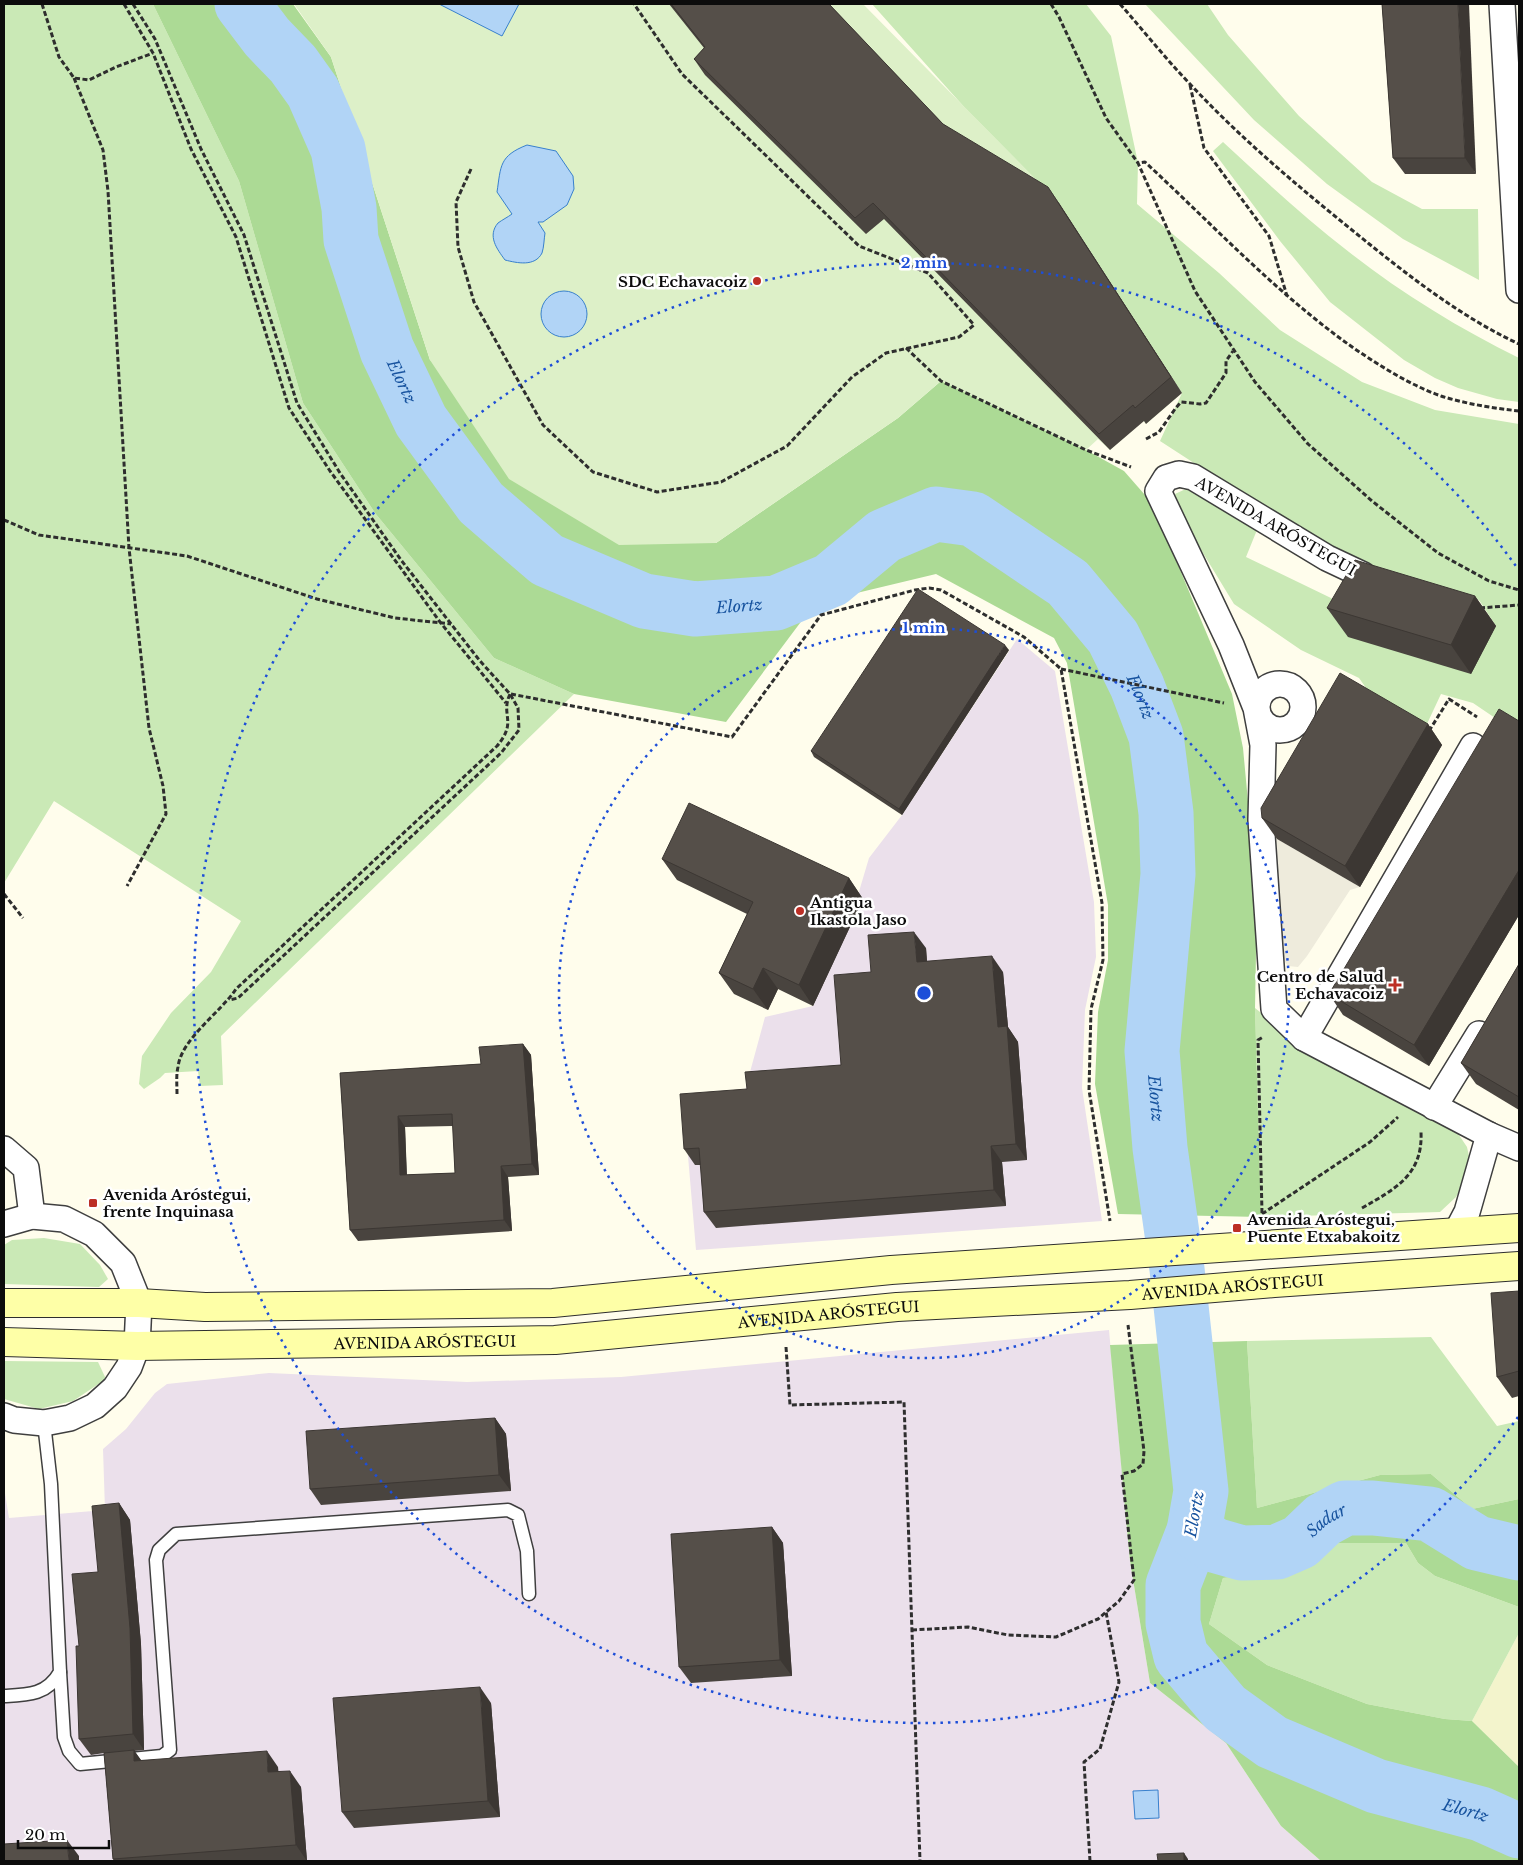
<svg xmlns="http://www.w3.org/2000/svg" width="1523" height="1865" font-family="'Libre Baskerville',serif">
	<rect width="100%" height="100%" fill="#fffdec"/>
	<g fill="#ebe0eb">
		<polygon points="1017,639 1055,671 1094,902 1096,957 1085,1010 1082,1088 1102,1221 696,1250 684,1109 744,1094 765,1017 813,1006 852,915 869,858 902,815"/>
		<polygon points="1109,1330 1130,1561 1150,1683 1226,1743 1281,1826 1321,1861 4,1861 4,1487 9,1518 105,1510 103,1449 126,1429 155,1393 167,1384 269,1373 467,1382 621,1377"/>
	</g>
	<polygon fill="#f3f4cc" points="1519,1633 1519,1767 1472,1721"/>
	<g fill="#cae9b6">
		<polygon points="4,4 153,4 239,181 303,403 375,513 494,658 574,694 221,1036 223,1085 200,1086 198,1071 165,1073 160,1078 144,1089 139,1084 142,1056 171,1013 211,972 241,921 54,801 4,883"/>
		<polygon points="872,4 1086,4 1111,36 1138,163 1137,204 1219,273 1280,330 1362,382 1435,410 1519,424 1519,725 1501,722 1473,703 1441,694 1426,726 1371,695 1359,678 1301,650 1234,604 1178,512 1175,494 1190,487 1259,525 1246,557 1362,613 1496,626 1479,600 1382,571 1325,548 1160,441 1182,393 1059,203 965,108"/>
		<polygon points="1145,4 1207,4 1228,35 1299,116 1372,182 1422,209 1478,209 1479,280 1403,239 1327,184 1254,120"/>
		<path d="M 1223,142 C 1264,180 1305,218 1349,252 C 1401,293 1460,329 1519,358 L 1519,402 L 1497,399 L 1458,388 L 1435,378 L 1404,360 L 1330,302 L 1280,241 L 1213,151 Z"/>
		<polygon points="1255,1008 1275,1024 1457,1132 1467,1147 1472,1170 1456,1197 1440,1212 1261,1217"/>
		<polygon points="44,1238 80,1244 100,1265 108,1279 99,1287 4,1284 4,1245 12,1240"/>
		<polygon points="1431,1337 1497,1426 1519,1421 1519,1499 1472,1509 1431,1474 1380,1475 1257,1508 1247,1341"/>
		<polygon points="4,1361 98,1362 106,1379 73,1401 39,1409 4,1399"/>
		<polygon points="1321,1543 1406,1543 1418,1563 1435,1576 1519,1607 1519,1633 1472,1721 1445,1719 1367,1704 1267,1665 1209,1624 1223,1578 1250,1575 1291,1575"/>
	</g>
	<g fill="#acda95">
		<polygon points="153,4 293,4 331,57 430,360 716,543 898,418 941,381 1086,450 1124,471 1152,503 1232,694 1243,748 1257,898 1255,1008 1261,1217 1118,1214 1095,1084 1098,1012 1108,960 1108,905 1067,663 1054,638 936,574 815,603 726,722 574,694 494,658 375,513 303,403 239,181"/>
		<polygon points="1247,1341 1257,1508 1380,1475 1431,1474 1472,1509 1519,1499 1519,1607 1435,1576 1418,1563 1406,1543 1321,1543 1291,1575 1250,1575 1223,1578 1209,1624 1267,1665 1367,1704 1445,1719 1472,1721 1519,1767 1519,1861 1321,1861 1281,1826 1226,1743 1150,1683 1130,1561 1110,1345"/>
	</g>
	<polygon fill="#ddf0c8" points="294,4 863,4 1059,203 1182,393 1146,424 1138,415 1132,420 1137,426 1110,450 1098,439 1086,450 941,381 898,418 716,543 619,545 509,479 430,360 331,57"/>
	<polygon fill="#eeebdc" points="1272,836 1360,887 1350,890 1307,956 1298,967 1288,966 1283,959"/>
	<g fill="#b1d4f6" stroke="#3880cd">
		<polygon points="439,4 519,4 502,36"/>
		<path d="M 527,145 L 556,151 L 573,176 L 574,189 L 567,205 L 543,222 L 538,222 L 545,233 C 544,239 544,247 542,253 C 535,267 517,263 505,260 C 497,249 487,236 498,223 C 502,220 508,217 512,214 L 497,192 C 501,166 499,156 527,145 Z"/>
		<circle cx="564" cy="314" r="23"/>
		<polygon points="1158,1790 1159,1818 1135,1819 1133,1791"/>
	</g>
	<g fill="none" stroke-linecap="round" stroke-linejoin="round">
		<g stroke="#b1d4f6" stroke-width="55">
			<path id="s1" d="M 242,4 L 267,37 L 293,64 L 313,92 L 338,149 L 349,208 L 351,240 L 387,350 L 421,421 L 481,503 L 547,560 L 644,601 L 695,609 L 776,603 L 831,580 L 884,536 L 936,514 L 973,519 L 1068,583 L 1113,637 L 1137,686 L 1156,736 L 1166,813 L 1168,874 L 1152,1051 L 1160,1148 L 1177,1269 L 1201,1491 L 1194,1531 L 1173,1585 L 1173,1623 L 1181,1656 L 1225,1708 L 1272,1742 L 1376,1786 L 1481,1814 L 1519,1831"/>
			<path id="s2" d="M 1194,1531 L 1214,1545 L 1242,1553 L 1277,1552 L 1300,1542 L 1323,1520 L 1345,1508 L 1373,1508 L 1430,1514 L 1477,1543 L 1519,1553"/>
		</g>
		<defs>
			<g id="service">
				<polyline points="60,1672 64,1737 69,1751 80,1764 162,1756 170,1750 156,1560 159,1550 176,1534 508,1510 518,1515 527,1551 529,1594"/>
				<path d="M 4,1696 C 28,1695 47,1695 60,1672 L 51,1484 L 44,1423"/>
			</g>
			<g id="minor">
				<polyline points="1502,4 1519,290"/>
				<polyline points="1363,575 1327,558 1193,477 1179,474 1166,478 1158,491 1231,645 1256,708 1263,745 1261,820 1274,1009 1304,1038 1489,1135 1519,1148"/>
				<circle cx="1280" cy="707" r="23"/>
				<polyline points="1304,1038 1473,746"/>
				<polyline points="1434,1107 1479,1034"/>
				<polyline points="4,1149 26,1168 32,1216"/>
				<polyline points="4,1224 32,1216 64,1219 94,1234 123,1263 139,1303 137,1346 129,1367 115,1388 95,1406 70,1418 44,1423 14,1420 4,1416"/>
				<polyline points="1457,1231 1467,1212 1489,1135"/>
			</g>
			<g id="secondary">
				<polyline points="4,1303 139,1303 205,1307 553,1303 891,1270 1519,1228"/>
				<path id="s3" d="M 4,1342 L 137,1346 L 555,1340 L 897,1307 L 1130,1295 L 1274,1283 L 1519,1266"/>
			</g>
		</defs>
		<use href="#service" stroke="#3f3f3f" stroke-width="15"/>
		<use href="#minor" stroke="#3f3f3f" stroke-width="28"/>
		<use href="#secondary" stroke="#2e2e2e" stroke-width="30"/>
		<g stroke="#2e2e2e" stroke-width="3" stroke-dasharray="5 2.5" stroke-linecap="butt">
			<polyline points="42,4 59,57 74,78 89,80 116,67 153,53"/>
			<polyline points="124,4 153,53 191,149 236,237 289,408 330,471 440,622 506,703"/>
			<polyline points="133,4 155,39 201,149 244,235 297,403 340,473 401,560 480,661 510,694 518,708 519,730 501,753 238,998 229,1000"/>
			<polyline points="1051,4 1059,17 1106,118 1138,163"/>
			<path d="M 1120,4 C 1143,30 1165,58 1190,84 C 1244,142 1306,193 1368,243 C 1414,280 1465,319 1519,344"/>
			<polyline points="74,78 103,150 108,191 129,548 149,728 163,786 166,814 127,886"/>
			<polyline points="1190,85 1204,148 1269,236 1287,296"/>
			<polyline points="471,169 456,202 458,247 474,302 543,425 593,472 657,492 721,482 787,446 852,377 886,353 959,337 974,325 928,273 859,246 682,74 634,4"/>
			<polyline points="906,348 941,381 1086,450 1131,467"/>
			<path d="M 1519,411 C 1493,408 1466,404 1441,396 C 1410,385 1382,367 1355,349 C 1278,295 1214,226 1145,162 L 1138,163 L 1195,291 L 1255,382 L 1308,444 L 1372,501 L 1438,553 L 1489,581 L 1519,590"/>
			<polyline points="1146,439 1159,432 1175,409 1181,402 1200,404 1206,403 1226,373 1226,361 1233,351"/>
			<polyline points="4,520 39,535 187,556 317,599 395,618 451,624"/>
			<polyline points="1480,608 1519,605"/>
			<polyline points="1061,669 1224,703"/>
			<polyline points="511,694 732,737 821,615 915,590 929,588 941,590 1024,637 1061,669 1102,903 1103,960 1091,1009 1089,1090 1110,1221"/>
			<polyline points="1429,731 1449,699 1477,717"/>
			<polyline points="4,894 23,918"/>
			<path d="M 177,1094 C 177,1085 176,1075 178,1067 C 181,1039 221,1012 236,989 L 497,746 C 518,721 500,716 510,694"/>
			<path d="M 1362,1208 C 1395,1189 1423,1175 1421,1132"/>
			<polyline points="1262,1213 1258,1040 1263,1037"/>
			<polyline points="1262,1214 1370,1142 1398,1117"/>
			<polyline points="786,1347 790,1405 904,1402 920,1861"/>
			<polyline points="912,1630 968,1627 1008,1635 1056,1637 1098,1619 1119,1601 1134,1580 1122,1474 1134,1471 1143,1464 1144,1451 1128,1325"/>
			<polyline points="1090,1861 1084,1762 1100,1749 1119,1682 1106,1612"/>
		</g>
		<use href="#service" stroke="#fff" stroke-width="12"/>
		<use href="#minor" stroke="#fff" stroke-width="25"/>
		<use href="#secondary" stroke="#feffa7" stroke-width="28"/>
	</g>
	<g fill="#49443f" fill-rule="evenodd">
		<polygon points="669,4 829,4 943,124 1059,203 1182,393 1146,424 1144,421 1110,450 884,219 866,234 705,75 694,59 704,48"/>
		<polygon points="1382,4 1476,174 1405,174 1393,158"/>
		<polygon points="1475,596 1496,626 1471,674 1348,637 1327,608"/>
		<polygon points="1009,650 902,815 814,757 811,751"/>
		<polygon points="1519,721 1519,915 1429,1066 1343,1015 1329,994"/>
		<polygon points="1428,724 1442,745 1360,887 1277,839 1262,818"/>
		<polygon points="662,859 849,878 863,899 813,1006 778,989 768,1010 734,994 719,973 747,914 677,880"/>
		<polygon points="926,948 927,961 1003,972 1008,1027 1018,1042 1027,1160 1002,1162 1006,1206 716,1228 704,1212 701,1165 695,1165 684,1149 747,1089 841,1065 871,972"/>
		<polygon points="1519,964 1519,1110 1476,1084 1461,1063"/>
		<path d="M 523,1044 L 531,1055 L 539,1175 L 508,1177 L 512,1231 L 358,1241 L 350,1230 L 340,1073 L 481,1064 ZM 453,1126 L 455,1173 L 407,1175 L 405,1127 Z"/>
		<polygon points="1519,1291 1519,1396 1512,1398 1497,1377"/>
		<polygon points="495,1418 506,1434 511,1491 321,1505 310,1489"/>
		<polygon points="119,1503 130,1520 141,1644 144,1750 134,1751 141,1760 278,1767 278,1771 301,1787 307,1861 114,1861 113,1859 104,1753 91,1755 79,1739 79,1646"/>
		<polygon points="772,1527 783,1543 792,1676 691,1683 679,1667"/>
		<polygon points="491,1703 500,1817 354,1828 342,1812"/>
	</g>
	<g fill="#3c3733">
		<polygon points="1458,4 1469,4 1476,174 1465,158"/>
		<polygon points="1048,187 1059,203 1182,393 1171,377"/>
		<polygon points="1475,596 1496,626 1471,674 1451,645"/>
		<polygon points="1005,645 1009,650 902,815 899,809"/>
		<polygon points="1428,724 1442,745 1360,887 1345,866"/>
		<polygon points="1519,870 1519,915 1429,1066 1414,1045"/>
		<polygon points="849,878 863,899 813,1006 799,985"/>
		<polygon points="914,932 926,948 928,978 917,962"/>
		<polygon points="992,956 1003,972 1008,1027 1018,1042 1027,1160 1016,1144 998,1027"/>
		<polygon points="763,968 778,989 768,1010 753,989"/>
		<polygon points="523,1044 531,1055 539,1175 532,1164"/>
		<polygon points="398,1116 405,1127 407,1186 400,1175"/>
		<polygon points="991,1146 1002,1162 1006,1206 994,1190"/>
		<polygon points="501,1166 508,1177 512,1231 504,1220"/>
		<polygon points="495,1418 506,1434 511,1491 499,1475"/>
		<polygon points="119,1503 130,1520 141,1644 144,1750 133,1734"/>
		<polygon points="772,1527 783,1543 792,1676 780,1660"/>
		<polygon points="480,1687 491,1703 500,1817 488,1801"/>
		<polygon points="134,1750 145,1766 134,1761"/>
		<polygon points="267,1751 278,1767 280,1788 268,1772"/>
		<polygon points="290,1771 301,1787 307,1861 296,1845"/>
		<polygon points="67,1840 79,1856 79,1861 69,1861"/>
		<polygon points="1184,1853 1188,1859 1188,1861 1184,1861"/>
	</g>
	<g fill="#554f49" stroke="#3c3733" fill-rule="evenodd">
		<polygon points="671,4 829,4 943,124 1048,187 1171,377 1135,408 1133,405 1099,434 873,203 855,218 694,59 705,47"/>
		<polygon points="1382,4 1458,4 1465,158 1393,158"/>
		<polygon points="1355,560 1475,596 1451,645 1327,608"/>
		<polygon points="918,589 1005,645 899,809 811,751"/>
		<polygon points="1340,673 1428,724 1345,866 1262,818 1261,808"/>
		<polygon points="1499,709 1519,721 1519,870 1414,1045 1329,994"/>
		<polygon points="689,803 849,878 799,985 763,968 753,989 719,973 753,902 662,859"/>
		<polygon points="914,932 917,962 992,956 998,1027 1007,1026 1016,1144 991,1146 994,1190 704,1212 699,1148 684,1149 680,1094 747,1089 745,1072 841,1065 834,975 871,972 868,935"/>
		<polygon points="1519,964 1519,1097 1461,1063"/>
		<path d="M 523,1044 L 532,1164 L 501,1166 L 504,1220 L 350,1230 L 340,1073 L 481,1064 L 479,1047 ZM 452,1114 L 455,1173 L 400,1175 L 398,1116 Z"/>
		<polygon points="1519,1291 1519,1371 1497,1377 1491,1293"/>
		<polygon points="495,1418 499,1475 310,1489 306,1431"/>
		<polygon points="119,1503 130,1628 133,1734 79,1739 76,1646 79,1646 72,1574 98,1572 92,1506"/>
		<polygon points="772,1527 780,1660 679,1667 671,1534"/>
		<polygon points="480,1687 488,1801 342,1812 333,1698"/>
		<polygon points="134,1750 134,1761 267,1751 268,1772 290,1771 296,1845 113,1859 104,1753"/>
		<polygon points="67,1840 69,1861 4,1861 4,1844"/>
		<polygon points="1184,1853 1184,1861 1158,1861 1157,1854"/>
	</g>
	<g fill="none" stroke="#1d4ed8" stroke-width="2.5" stroke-dasharray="2.5 5">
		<circle cx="924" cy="993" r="365"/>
		<path d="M1518 1417A730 730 0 1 1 1518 569"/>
	</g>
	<g fill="#bc2f25" stroke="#fff" stroke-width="2">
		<circle cx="757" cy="281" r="5"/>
		<circle cx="800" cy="911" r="5"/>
		<path d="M1392.5 977.5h5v5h5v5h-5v5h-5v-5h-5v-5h5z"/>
		<rect x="88" y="1198" width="10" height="10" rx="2.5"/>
		<rect x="1232" y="1223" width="10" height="10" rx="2.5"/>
	</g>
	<g text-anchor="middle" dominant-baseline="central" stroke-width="5" stroke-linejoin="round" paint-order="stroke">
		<g font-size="15" font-weight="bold" fill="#0c0c0c" stroke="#fff" text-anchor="start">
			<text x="747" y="281" text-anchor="end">SDC Echavacoiz</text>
			<text x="810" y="902">Antigua<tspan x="810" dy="17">Ikastola Jaso</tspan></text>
			<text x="1384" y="976" text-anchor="end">Centro de Salud<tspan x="1384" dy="17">Echavacoiz</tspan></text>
			<text x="103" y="1194">Avenida Aróstegui,<tspan x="103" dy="17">frente Inquinasa</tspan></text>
			<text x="1247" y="1219">Avenida Aróstegui,<tspan x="1247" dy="17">Puente Etxabakoitz</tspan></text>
		</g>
		<g font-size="15" fill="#0c0c0c" stroke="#fff">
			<text transform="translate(1276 526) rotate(30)">AVENIDA ARÓSTEGUI</text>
			<text stroke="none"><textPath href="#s3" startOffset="1231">AVENIDA ARÓSTEGUI</textPath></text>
			<text stroke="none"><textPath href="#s3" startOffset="826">AVENIDA ARÓSTEGUI</textPath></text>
			<text stroke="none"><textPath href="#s3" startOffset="421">AVENIDA ARÓSTEGUI</textPath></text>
		</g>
		<g font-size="16" font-style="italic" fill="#16529e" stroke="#fff">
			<text stroke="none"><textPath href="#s1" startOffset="418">Elortz</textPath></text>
			<text stroke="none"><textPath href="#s1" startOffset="852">Elortz</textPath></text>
			<text stroke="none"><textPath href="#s1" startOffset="1362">Elortz</textPath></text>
			<text stroke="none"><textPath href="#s1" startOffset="1768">Elortz</textPath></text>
			<text transform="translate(1194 1514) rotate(-80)">Elortz</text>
			<text stroke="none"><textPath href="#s2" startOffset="148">Sadar</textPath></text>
			<text stroke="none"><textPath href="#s1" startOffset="2666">Elortz</textPath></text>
		</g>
	</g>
	<circle cx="924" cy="993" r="8" fill="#1d4ed8" stroke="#fff" stroke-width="2.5"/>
	<g font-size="15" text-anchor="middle" font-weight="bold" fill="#1d4ed8" stroke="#fff" stroke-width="5" stroke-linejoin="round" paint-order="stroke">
		<text x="924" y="268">2 min</text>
		<text x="924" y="633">1 min</text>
	</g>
	<rect width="1523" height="1865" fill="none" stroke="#0c0c0c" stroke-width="10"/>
	<path d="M18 1840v8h91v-8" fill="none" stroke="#0c0c0c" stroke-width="2.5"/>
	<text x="25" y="1840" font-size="15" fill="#0c0c0c" stroke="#ffffff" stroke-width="4" paint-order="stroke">20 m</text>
</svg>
